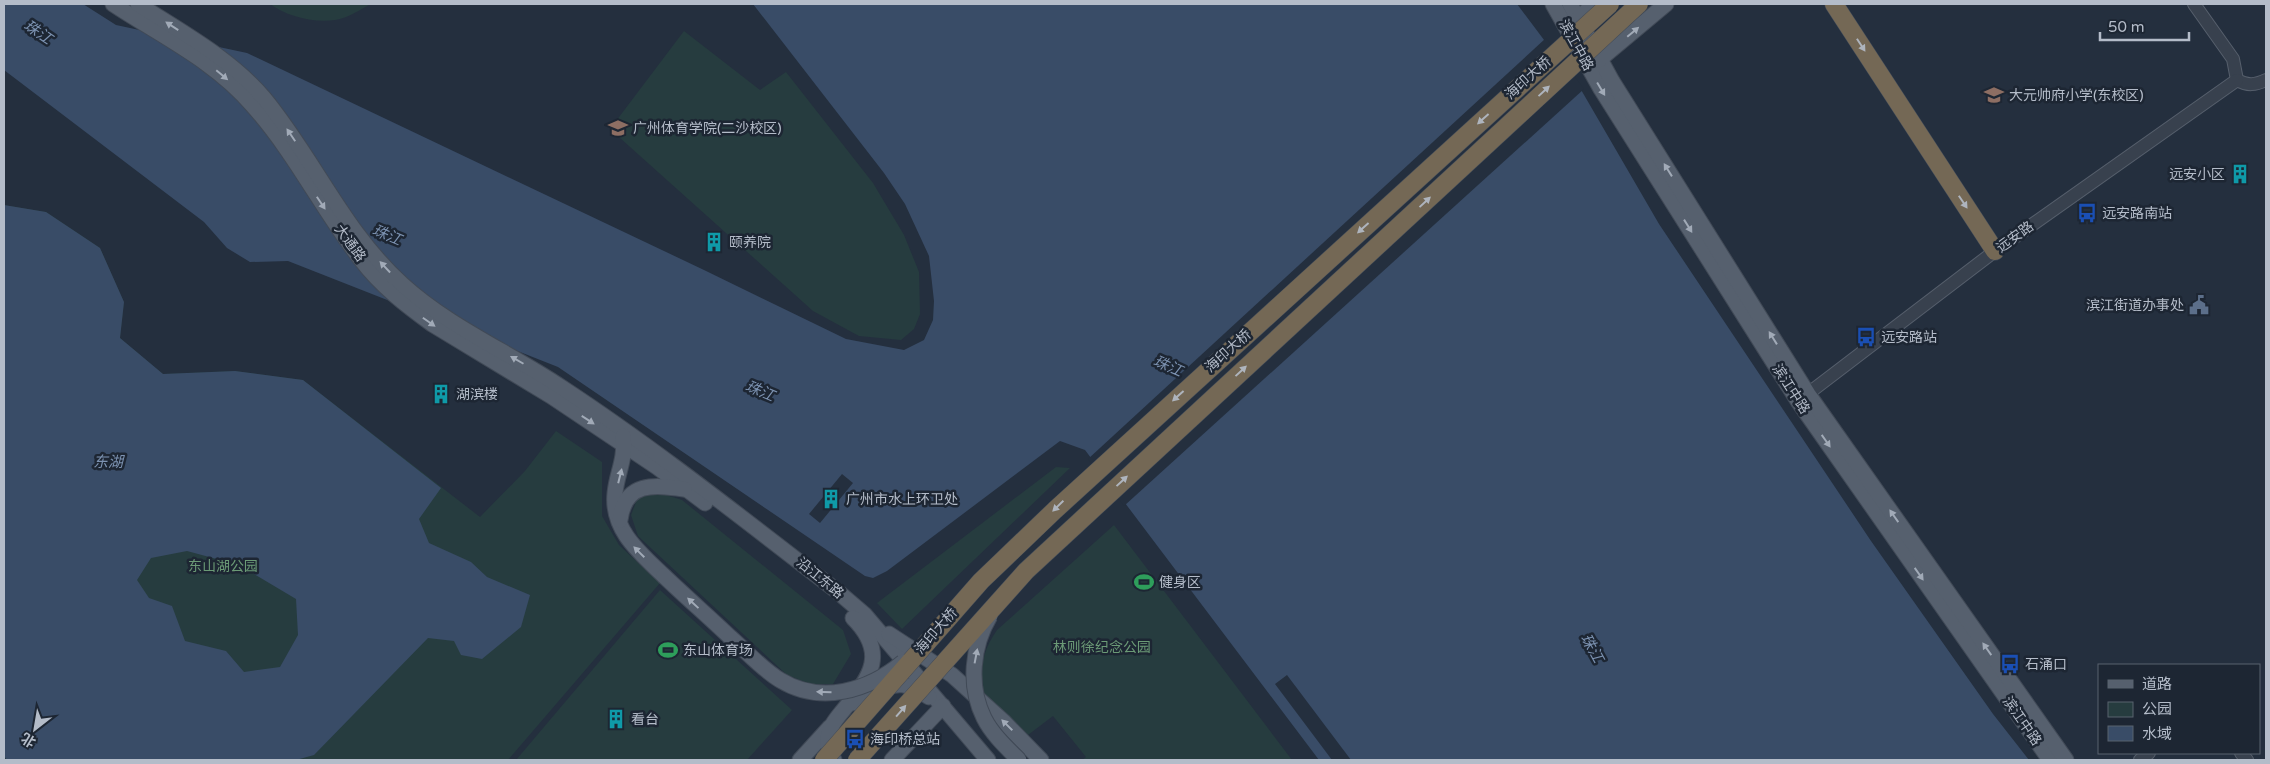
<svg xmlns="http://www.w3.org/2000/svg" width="2270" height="764" font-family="'Varela Round','Noto Sans SC',sans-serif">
	<rect width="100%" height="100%" fill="#242f3e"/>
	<g fill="#263c3f">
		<path d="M 270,4 L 371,4 C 363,8 354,14 346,17 C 323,26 289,18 270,4 Z"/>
		<polygon points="684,31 760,90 786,72 873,183 904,235 919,272 920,314 914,329 901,340 859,336 813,311 610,129"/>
		<polygon points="4,205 46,212 100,248 124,302 120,338 163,374 235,371 303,380 480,517 525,471 556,431 602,462 602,516 619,545 660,583 508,760 4,760"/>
		<polygon points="1056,467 1070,468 902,629 877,603"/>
		<polygon points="660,493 682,500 843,630 851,654 833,684 810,684 787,675 638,536 631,515 638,497"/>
		<path d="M 1114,525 L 1292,760 L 1082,760 L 1086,757 L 1053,716 L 1028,735 L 983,693 C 980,667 982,652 997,630 Z"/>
		<polygon points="660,590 792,710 747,760 516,760"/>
	</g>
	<g fill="#394c67" fill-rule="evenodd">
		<polygon points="4,4 83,4 116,25 247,53 704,270 846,339 904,350 924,340 933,320 934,301 929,256 905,204 884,173 753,4 1517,4 1580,88 1659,224 1871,541 1993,714 2029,760 1319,760 1085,450 1060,441 887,571 873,578 865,576 558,367 288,261 250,262 227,248 204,222 4,70"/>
		<path d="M 4,205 L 46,212 L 100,248 L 124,302 L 120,338 L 163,374 L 235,371 L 303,380 L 441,488 L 419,519 L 429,543 L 471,562 L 487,577 L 530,595 L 521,627 L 482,659 L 461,655 L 454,641 L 428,638 L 314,755 L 296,760 L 7,760 L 4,756 ZM 187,551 L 239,565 L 296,599 L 298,635 L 280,667 L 244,672 L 226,651 L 185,641 L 172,606 L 149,598 L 137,580 L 151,558 Z"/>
	</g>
	<g fill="#242f3e">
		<polygon points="1546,38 1584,89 1124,506 1088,459"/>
		<polygon points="842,474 853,483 820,523 809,514"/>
		<polygon points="1287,675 1351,760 1332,760 1275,684"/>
	</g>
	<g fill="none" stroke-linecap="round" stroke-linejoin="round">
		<defs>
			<g id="minor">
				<polyline points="2194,4 2233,59 2237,80"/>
				<path d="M 2237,80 C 2248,86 2255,85 2266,80"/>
				<polyline points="1801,399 1995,251 2237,80"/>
				<polyline points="2241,753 2247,760"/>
				<polyline points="2140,760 2149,753"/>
			</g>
			<g id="major">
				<path d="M 113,4 C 161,36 215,61 253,106 C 295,153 323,211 362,261 C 381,286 407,306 432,324 L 551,396 L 657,467 L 705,503"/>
				<path d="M 138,4 C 181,32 230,58 264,98 C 313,157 344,232 402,284 C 449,327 509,352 561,387 C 657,450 747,522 837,591 L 865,615 L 988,760"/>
				<polyline points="1553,4 1601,89 1798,401 2050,760"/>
				<polyline points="1570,4 1612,81 1808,394 2066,760"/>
				<polyline points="1577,28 1578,19 1594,4"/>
				<polyline points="1599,60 1666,4"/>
				<path d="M 623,436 C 626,460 617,472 615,493 C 611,530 640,553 664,576"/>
				<path d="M 620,520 C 625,481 654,485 684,489"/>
				<polyline points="889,634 952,675 1003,721 1041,760"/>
				<path d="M 853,703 C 859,698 866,695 874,692 C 898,681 907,682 929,697"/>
				<polyline points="800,760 830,727"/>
				<path d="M 834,760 C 830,753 827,746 828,738 C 829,726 838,717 845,708 C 872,676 887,652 853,618"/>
				<polyline points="892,760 943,706"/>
			</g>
			<polyline id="highway" points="1834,4 1995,251"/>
		</defs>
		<use href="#minor" stroke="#565f6c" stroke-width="14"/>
		<use href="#major" stroke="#414a57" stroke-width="17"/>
		<use href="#highway" stroke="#434c59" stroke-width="19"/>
		<use href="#minor" stroke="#38414e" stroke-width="12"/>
		<use href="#major" stroke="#56606e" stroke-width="15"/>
		<use href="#highway" stroke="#746855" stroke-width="18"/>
		<defs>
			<g id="major-bridge">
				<path d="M 664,576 C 686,597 709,617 731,638 C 747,652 762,669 780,680 C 821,705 868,691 903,662"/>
				<path d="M 990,616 C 972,646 968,686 984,718 C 992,734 1006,747 1019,760"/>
			</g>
			<g id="highway-bridge">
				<polyline points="824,760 981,581 1055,510 1610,4"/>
				<polyline points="857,760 1026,571 1639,4"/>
			</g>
		</defs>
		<use href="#major-bridge" stroke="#414a57" stroke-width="17" stroke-linecap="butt"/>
		<use href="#highway-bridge" stroke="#434c59" stroke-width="19" stroke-linecap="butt"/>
		<use href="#major-bridge" stroke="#56606e" stroke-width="15"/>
		<use href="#highway-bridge" stroke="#746855" stroke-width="18"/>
	</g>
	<defs><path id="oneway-solid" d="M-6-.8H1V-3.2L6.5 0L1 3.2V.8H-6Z" transform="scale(1.25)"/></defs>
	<g fill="#a1aab7">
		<use href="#oneway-solid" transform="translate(172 26) rotate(-147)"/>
		<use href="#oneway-solid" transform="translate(1633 32) rotate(-40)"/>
		<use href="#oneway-solid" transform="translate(222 75) rotate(40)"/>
		<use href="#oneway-solid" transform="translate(1601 89) rotate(59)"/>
		<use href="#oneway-solid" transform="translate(291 135) rotate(-124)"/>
		<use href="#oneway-solid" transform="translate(1668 170) rotate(-122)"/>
		<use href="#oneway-solid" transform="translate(321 203) rotate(56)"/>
		<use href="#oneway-solid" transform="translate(1688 226) rotate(58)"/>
		<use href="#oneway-solid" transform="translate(385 267) rotate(-133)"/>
		<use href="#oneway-solid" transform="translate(429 322) rotate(35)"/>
		<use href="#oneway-solid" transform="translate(1773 338) rotate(-122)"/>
		<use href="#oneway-solid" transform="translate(517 360) rotate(-150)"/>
		<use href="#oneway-solid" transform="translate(588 420) rotate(33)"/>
		<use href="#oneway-solid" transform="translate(1826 441) rotate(55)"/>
		<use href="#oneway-solid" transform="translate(620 476) rotate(-76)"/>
		<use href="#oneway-solid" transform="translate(1894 516) rotate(-125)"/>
		<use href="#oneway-solid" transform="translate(639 552) rotate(-135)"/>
		<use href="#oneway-solid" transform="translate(1919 574) rotate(55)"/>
		<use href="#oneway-solid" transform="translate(693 603) rotate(-137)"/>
		<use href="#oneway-solid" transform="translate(1987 649) rotate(-125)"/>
		<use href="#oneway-solid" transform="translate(976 656) rotate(-79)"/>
		<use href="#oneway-solid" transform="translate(824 692) rotate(-179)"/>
		<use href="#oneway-solid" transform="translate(1007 725) rotate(-135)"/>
	</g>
	<g fill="#aeb4bd">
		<use href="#oneway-solid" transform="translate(1861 45) rotate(57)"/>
		<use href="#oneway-solid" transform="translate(1544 91) rotate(-43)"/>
		<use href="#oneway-solid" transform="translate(1483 119) rotate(138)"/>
		<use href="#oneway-solid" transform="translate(1425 202) rotate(-43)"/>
		<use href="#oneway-solid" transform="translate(1963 202) rotate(56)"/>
		<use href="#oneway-solid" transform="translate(1363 228) rotate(138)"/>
		<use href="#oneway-solid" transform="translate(1241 371) rotate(-43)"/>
		<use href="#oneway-solid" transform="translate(1178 396) rotate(138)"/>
		<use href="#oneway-solid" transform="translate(1122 481) rotate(-43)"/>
		<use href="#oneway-solid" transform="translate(1058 506) rotate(136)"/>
		<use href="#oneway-solid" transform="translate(901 711) rotate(-49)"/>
	</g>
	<defs>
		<symbol id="university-bare" viewBox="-9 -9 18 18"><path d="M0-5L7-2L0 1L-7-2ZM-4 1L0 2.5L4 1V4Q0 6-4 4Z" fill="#8d6e63" stroke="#1d2633" stroke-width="2.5" paint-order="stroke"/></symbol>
		<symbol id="building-bare" viewBox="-9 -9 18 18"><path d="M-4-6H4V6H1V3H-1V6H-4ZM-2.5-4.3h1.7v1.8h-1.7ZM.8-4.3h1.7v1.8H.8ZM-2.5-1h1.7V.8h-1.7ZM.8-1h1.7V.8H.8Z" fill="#0f9aa8" stroke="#1d2633" stroke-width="2.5" paint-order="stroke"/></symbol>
		<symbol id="bus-bare" viewBox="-9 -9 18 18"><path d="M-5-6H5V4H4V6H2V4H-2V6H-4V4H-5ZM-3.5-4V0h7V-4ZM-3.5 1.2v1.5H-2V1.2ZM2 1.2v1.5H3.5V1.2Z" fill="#1a4fb4" stroke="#1d2633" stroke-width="2.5" paint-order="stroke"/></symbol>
		<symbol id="civic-bare" viewBox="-9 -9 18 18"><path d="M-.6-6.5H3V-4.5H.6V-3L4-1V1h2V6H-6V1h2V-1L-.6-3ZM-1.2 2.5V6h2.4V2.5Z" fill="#5c6f8a" stroke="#1d2633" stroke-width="2.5" paint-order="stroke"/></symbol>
		<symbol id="stadium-bare" viewBox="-9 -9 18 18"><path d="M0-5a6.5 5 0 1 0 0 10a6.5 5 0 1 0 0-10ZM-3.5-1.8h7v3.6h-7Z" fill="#2e9e5b" stroke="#1d2633" stroke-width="2.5" paint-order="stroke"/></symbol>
	</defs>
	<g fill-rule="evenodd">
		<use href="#university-bare" x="1980" y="81" width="28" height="28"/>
		<use href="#university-bare" x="604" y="114" width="28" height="28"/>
		<use href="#building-bare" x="2226" y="160" width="28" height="28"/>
		<use href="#bus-bare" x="2073" y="199" width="28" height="28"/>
		<use href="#building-bare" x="700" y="228" width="28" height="28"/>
		<use href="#civic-bare" x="2185" y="291" width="28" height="28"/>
		<use href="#bus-bare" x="1852" y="323" width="28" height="28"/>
		<use href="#building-bare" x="427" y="380" width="28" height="28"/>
		<use href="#building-bare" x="817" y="485" width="28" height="28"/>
		<use href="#stadium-bare" x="1130" y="568" width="28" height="28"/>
		<use href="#stadium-bare" x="654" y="636" width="28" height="28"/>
		<use href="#bus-bare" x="1996" y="650" width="28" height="28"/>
		<use href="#building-bare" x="602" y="705" width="28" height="28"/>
		<use href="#bus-bare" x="841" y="725" width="28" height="28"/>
	</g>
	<g text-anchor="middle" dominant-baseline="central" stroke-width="5" stroke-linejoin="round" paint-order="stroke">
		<g font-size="14" fill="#b4bcc9" stroke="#1d2633">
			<text transform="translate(1576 45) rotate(61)">滨江中路</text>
			<text transform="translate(1528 78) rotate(-42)">海印大桥</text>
			<text transform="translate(2015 237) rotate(-36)">远安路</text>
			<text transform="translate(350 243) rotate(54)">大通路</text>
			<text transform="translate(1228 351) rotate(-42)">海印大桥</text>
			<text transform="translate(1791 389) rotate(57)">滨江中路</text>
			<text transform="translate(820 578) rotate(39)">沿江东路</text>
			<text transform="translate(936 631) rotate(-49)">海印大桥</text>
			<text transform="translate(2022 721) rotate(55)">滨江中路</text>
		</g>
		<g font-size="14" fill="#b4bcc9" stroke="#1d2633" text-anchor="start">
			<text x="2009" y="95">大元帅府小学(东校区)</text>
			<text x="633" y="128">广州体育学院(二沙校区)</text>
			<text x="2225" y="174" text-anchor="end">远安小区</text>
			<text x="2102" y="213">远安路南站</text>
			<text x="729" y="242">颐养院</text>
			<text x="2184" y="305" text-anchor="end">滨江街道办事处</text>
			<text x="1881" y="337">远安路站</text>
			<text x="456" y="394">湖滨楼</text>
			<text x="846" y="499">广州市水上环卫处</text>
			<text x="1159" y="582">健身区</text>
			<text x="683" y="650">东山体育场</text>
			<text x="2025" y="664">石涌口</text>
			<text x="631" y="719">看台</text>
			<text x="870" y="739">海印桥总站</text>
		</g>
		<g font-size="14" fill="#6b9a76" stroke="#1d2633">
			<text x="223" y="566">东山湖公园</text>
			<text x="1102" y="647">林则徐纪念公园</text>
		</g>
		<g font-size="15" font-style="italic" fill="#7c92b1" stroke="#1d2633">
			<text transform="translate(38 32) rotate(34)">珠江</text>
			<text transform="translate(387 235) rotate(23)">珠江</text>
			<text transform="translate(1168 366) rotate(24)">珠江</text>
			<text transform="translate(760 391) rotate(23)">珠江</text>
			<text x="108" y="462">东湖</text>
			<text transform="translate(1592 648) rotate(61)">珠江</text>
		</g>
	</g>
	<rect width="2270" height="764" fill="none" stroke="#b4bcc9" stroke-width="10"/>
	<rect x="2098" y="664" width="162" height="90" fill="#1d2633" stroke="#59626f"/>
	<rect x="2108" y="680" width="25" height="8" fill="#56606e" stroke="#59626f"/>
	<text x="2142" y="689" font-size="15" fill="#b4bcc9">道路</text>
	<rect x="2108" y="702" width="25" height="15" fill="#263c3f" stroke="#59626f"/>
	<text x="2142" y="714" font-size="15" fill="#b4bcc9">公园</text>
	<rect x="2108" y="726" width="25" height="15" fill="#394c67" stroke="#59626f"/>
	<text x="2142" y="739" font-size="15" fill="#b4bcc9">水域</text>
	<g transform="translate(35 729) rotate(211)" stroke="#1d2633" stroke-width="4" paint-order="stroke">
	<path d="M0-4L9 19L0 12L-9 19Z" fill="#b4bcc9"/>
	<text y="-8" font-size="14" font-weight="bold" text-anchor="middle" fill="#b4bcc9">北</text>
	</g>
	<path d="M2100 32v8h89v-8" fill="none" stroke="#b4bcc9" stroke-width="2.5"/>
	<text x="2108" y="32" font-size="15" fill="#b4bcc9" stroke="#1d2633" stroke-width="4" paint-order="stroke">50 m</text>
</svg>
